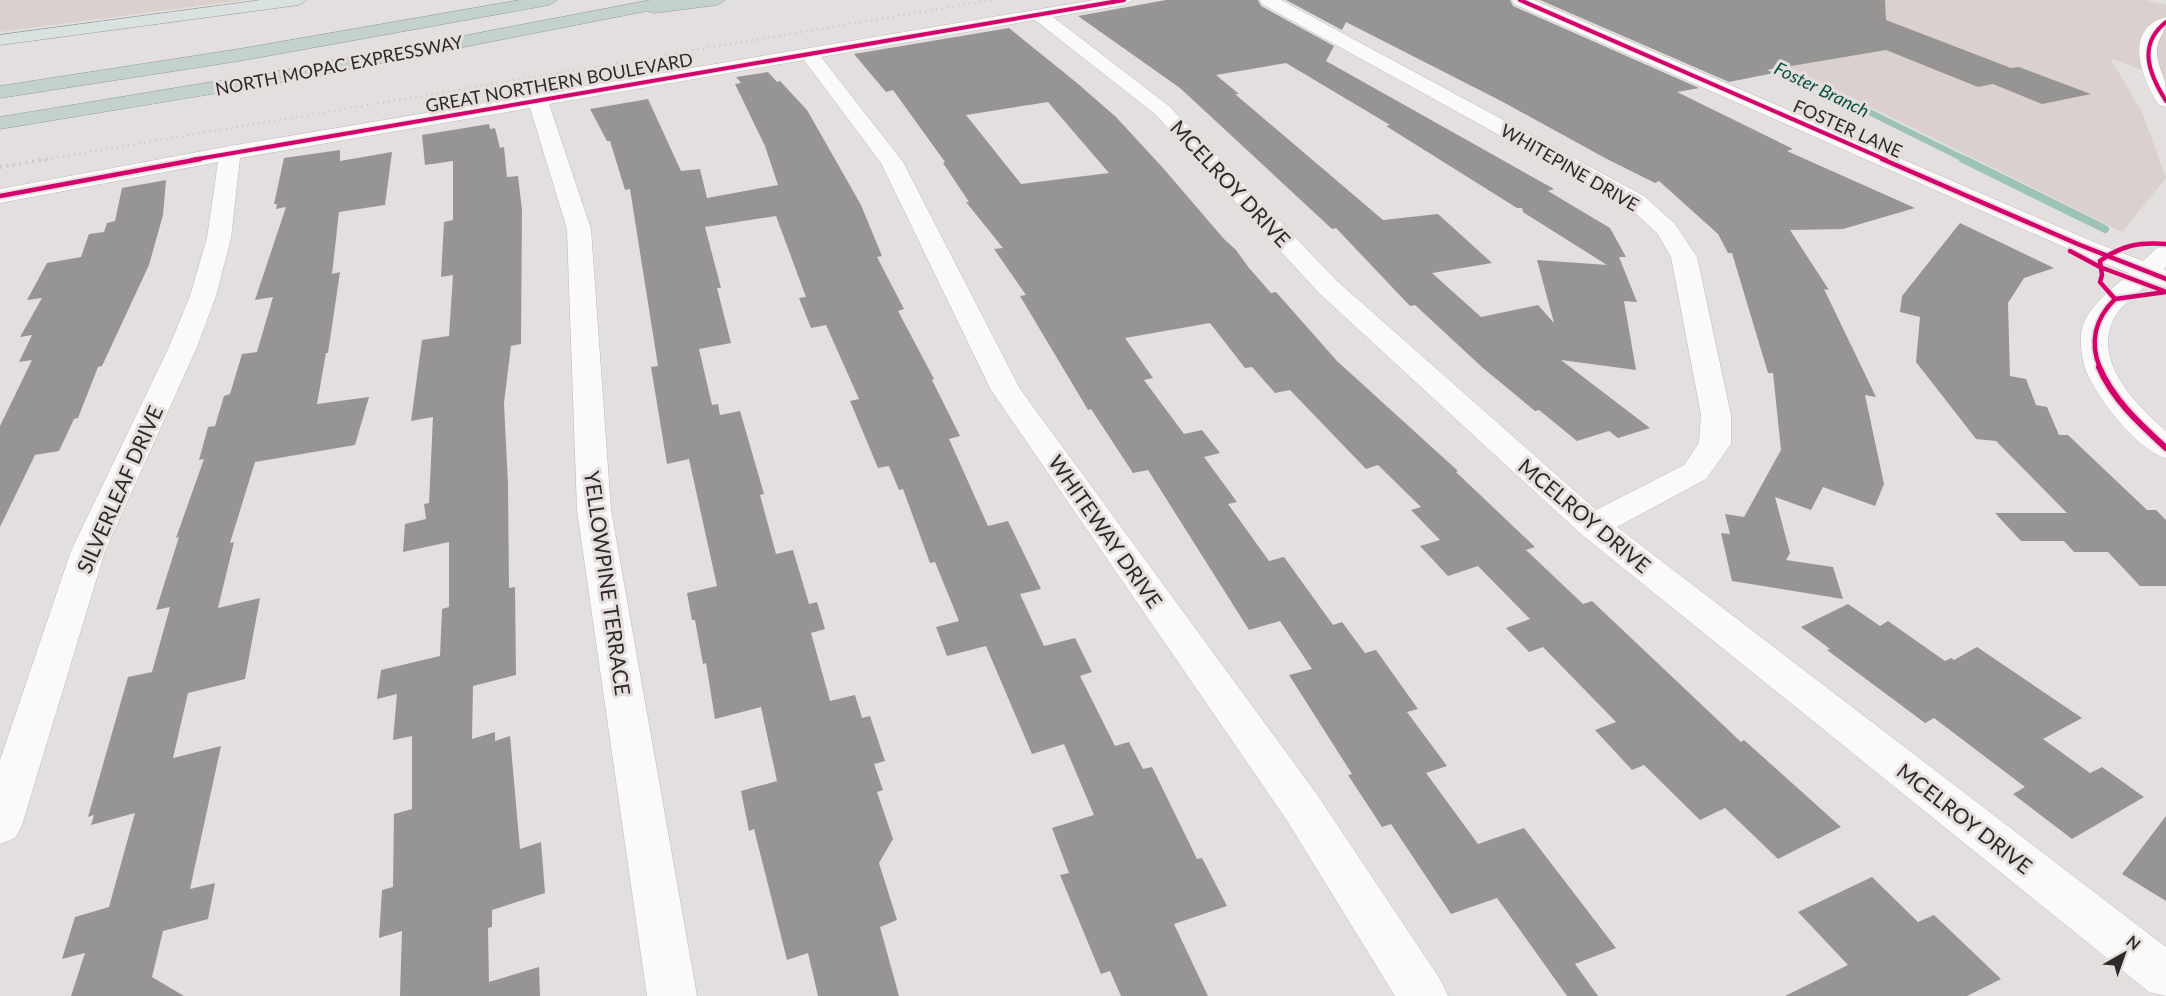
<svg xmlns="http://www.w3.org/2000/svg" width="2166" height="996" font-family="Lato,sans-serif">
	<rect width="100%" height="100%" fill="#e3dfde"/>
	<g fill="#dad0cd">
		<polygon points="0,0 245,0 0,32"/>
		<polygon points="1641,0 2146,0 2166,5 2166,79 2110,58 2142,112 2166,178 2122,232 1748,46"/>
	</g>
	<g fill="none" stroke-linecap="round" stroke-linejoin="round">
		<polyline stroke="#9dc2b6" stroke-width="6" points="1768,62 1966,160"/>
		<polyline stroke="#9dc2b6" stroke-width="8" points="1963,159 2105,229"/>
	</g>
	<g fill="#979594" fill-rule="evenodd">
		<path d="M 1166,0 L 1258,0 L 1261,6 L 1334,46 L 1326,61 L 1554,189 L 1548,191 L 1610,228 L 1626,257 L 1619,257 L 1637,302 L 1624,301 L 1636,370 L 1561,360 L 1650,428 L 1618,438 L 1609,431 L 1577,441 L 1539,410 L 1535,411 L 1483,368 L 1415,305 L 1410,306 L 1336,228 L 1332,229 L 1180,88 L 1078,16 ZM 1286,63 L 1390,125 L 1386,126 L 1517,208 L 1522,208 L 1523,212 L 1607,265 L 1537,260 L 1554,323 L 1538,305 L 1481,317 L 1432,273 L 1492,263 L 1438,214 L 1383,220 L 1235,94 L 1239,94 L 1216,75 Z"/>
		<polygon points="1286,0 1510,0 1513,6 1699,88 1677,92 1793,149 1787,151 1915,208 1843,229 1790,230 1829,290 1824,289 1876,397 1865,395 1884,484 1875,506 1823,487 1811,510 1775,497 1790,553 1786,560 1833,567 1843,599 1732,581 1721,533 1730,534 1725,514 1744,517 1781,450 1773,373 1768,373 1732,253 1728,253 1718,234 1659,181 1655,183 1605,158 1503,102 1346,22 1342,30"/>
		<polygon points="1540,0 1885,0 1886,20 2011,68 2019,67 2091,94 2042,104 1993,84 1978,87 1886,50 1767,70 1774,73 1729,82"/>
		<path d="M 1009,28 L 1077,83 L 1116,117 L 1163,168 L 1224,239 L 1236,250 L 1249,268 L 1271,293 L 1276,292 L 1337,361 L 1458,471 L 1456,472 L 1535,547 L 1526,550 L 1583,604 L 1592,601 L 1741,742 L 1744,740 L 1841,827 L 1778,859 L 1725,808 L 1700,820 L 1644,765 L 1632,770 L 1595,730 L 1616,722 L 1543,647 L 1529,652 L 1506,628 L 1530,619 L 1478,566 L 1448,576 L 1420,546 L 1440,540 L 1411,510 L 1421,507 L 1378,465 L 1366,469 L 1290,390 L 1275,393 L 1252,367 L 1245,368 L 1210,323 L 1125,338 L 1153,378 L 1144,380 L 1184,434 L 1202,430 L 1220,453 L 1204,457 L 1237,502 L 1228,504 L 1269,561 L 1284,557 L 1333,625 L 1342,622 L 1365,653 L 1376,650 L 1418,709 L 1407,712 L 1447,766 L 1426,773 L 1478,844 L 1524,828 L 1616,948 L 1575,964 L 1598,996 L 1567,996 L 1497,898 L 1451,914 L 1391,824 L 1382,827 L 1348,775 L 1352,774 L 1289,675 L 1312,669 L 1280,621 L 1249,630 L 1148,470 L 1133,473 L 1091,409 L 1088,410 L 1020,296 L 1026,295 L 994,249 L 1003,248 L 966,202 L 969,202 L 943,163 L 945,162 L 893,90 L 886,92 L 854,54 ZM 1048,102 L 1109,173 L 1021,184 L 966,115 Z"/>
		<polygon points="768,72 777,82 780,81 807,110 861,205 882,256 877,257 904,309 898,311 934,379 932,380 960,436 949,439 988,526 1008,521 1041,589 1020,594 1044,646 1075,638 1092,672 1080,676 1115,746 1129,742 1143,769 1152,767 1197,859 1202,858 1227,906 1174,924 1208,996 1121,996 1110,971 1101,974 1060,875 1069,873 1052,828 1094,815 1064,744 1032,754 986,646 947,656 936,627 959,621 935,562 930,563 903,489 899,490 889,466 878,468 850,401 859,399 826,325 811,328 799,298 806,297 776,216 705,227 721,288 717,288 731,343 699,349 712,405 718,404 720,415 740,411 764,494 760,495 776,554 793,550 809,604 817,602 825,629 811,633 830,701 855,695 862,718 870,716 885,761 874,764 883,790 877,792 893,839 879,863 897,920 880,927 899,996 818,996 808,953 787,960 754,829 749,831 741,791 777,781 761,707 715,719 706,663 703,664 695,620 692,620 687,593 717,586 689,459 667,464 651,367 658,366 630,189 625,190 610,141 607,141 590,109 648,99 681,171 700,169 707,198 778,185 765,146 735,84 741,83 736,77"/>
		<polygon points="489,124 490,129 495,128 500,148 504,147 507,177 518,176 522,210 521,344 511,346 504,403 508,484 509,588 515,587 516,675 473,686 472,739 495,732 495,741 510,736 520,849 541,842 545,893 492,910 492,927 488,928 489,982 539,967 540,996 400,996 402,931 379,938 382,890 393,887 394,814 412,809 412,736 393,740 397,694 377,699 381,670 440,656 442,609 449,607 449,542 403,552 405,524 426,519 424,504 429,503 433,417 411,421 422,340 449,336 453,275 441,277 444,222 453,220 453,161 425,165 422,135"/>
		<polygon points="340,150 340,161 392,152 385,205 339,212 332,274 340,272 328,353 326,353 317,404 369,397 355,445 255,462 230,543 234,542 218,608 260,598 245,679 188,693 173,758 221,746 190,889 215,883 208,919 163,931 152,977 184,996 71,996 85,953 62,959 75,917 109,907 135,813 91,825 94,815 88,817 128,677 152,672 170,607 156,610 179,537 176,538 204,459 199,460 208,427 215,426 224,396 230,394 242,354 257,352 273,297 255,300 286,207 276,209 277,204 274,204 284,158"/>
		<polygon points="166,180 163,215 149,265 102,366 98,367 78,418 74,419 59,451 35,455 0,527 0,426 32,360 19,362 32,335 20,337 42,298 27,300 47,263 81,257 89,234 104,232 107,223 115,221 122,188"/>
		<polygon points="1960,223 2054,268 2024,278 2008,303 2010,376 2026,379 2036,405 2047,407 2059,435 2068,435 2147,510 2156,510 2166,520 2166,586 2140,586 2108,552 2074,552 2064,541 2021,541 1995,513 2067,513 1996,441 1976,439 1916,362 1920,317 1900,312 1902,296"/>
		<polygon points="1848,604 1880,626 1888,621 1945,661 1951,658 1954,660 1977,647 2082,718 2043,739 2090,773 2102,767 2144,797 2072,839 2013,794 2025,787 1934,718 1925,723 1827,650 1830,649 1801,627"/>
		<polygon points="2166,816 2166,901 2122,874"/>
		<polygon points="1872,877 1918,922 1934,915 2001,979 1967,996 1785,996 1848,965 1798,912"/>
	</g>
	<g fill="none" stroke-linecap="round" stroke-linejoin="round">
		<defs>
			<g id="minor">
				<polygon points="1094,0 1132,0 1124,5 1053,17 1169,106 1337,281 1596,510 1684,465 1699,443 1701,415 1671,257 1657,233 1628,206 1262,4 1260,0 1281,0 1644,196 1675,224 1697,257 1731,415 1731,444 1706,479 1617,527 2166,947 2166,996 2149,992 1581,534 1319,293 1155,114 1035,20 821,57 903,162 1020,389 1316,793 1440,979 1448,996 1395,996 1286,819 991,390 881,163 804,60 549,104 591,229 611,510 697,996 647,996 577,510 567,229 530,108 240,158 231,238 216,296 197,347 105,551 22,825 15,838 0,844 0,760 71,551 169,347 190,296 207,238 218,162 0,203 0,189 230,146"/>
				<path d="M 1512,0 L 1534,0 L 2089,240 L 2143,261 L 2157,248 L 2166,245 L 2166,267 L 2164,269 L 2166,270 L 2166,287 L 2150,282 C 2139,292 2121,305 2114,318 C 2092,361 2136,405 2166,431 L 2166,458 C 2138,451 2097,398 2086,371 C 2082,359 2080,346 2081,334 C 2085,307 2111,291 2129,273 L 2071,250 L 1514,4 Z"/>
				<path d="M 2166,17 C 2166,34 2159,35 2157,49 C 2156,61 2162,71 2165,82 C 2166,90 2166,99 2166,107 L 2159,105 C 2142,80 2122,28 2166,17 Z"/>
			</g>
			<polygon id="major" points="261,0 307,0 299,5 0,45 0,35"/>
			<g id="highway">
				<polygon points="520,0 557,0 549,5 239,61 0,98 0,86 239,49"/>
				<polygon points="651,0 725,0 717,5 654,13 647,11 290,81 0,129 0,117 290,69"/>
			</g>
		</defs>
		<use href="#minor" stroke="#bebbba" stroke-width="1"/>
		<use href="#major" stroke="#8f9e99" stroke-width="1"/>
		<use href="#highway" stroke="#8f9e99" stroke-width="1"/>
		<use href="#minor" fill="#fbfafa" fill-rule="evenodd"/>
		<use href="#major" fill="#d9e2e0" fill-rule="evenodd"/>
		<use href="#highway" fill="#c3d2cf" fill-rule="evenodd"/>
		<polyline stroke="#cbcbca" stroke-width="2" stroke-dasharray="1.5 4" stroke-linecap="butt" points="41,160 992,0"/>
		<polyline stroke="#cbcbca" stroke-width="4" stroke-dasharray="2 4.5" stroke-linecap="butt" points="0,167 50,159"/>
		<defs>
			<g id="cycleway-far2">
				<polyline points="1520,0 1886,160"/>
				<path d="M 2166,22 C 2137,45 2149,74 2166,101"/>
				<polyline points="192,160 1124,0"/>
			</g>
			<g id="cycleway-far1">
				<polyline points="1882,159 2080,245 2166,279"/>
				<polyline points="0,196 200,159"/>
				<path d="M 2166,244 C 2139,242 2122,245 2100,261 L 2102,275 L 2100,282 L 2115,299 L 2166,292"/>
				<polyline points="2070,251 2100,267 2164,291"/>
				<path d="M 2100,368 C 2089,341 2095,319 2115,299"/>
			</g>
			<path id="cycleway" d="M 2099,367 C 2113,400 2140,424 2166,448"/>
		</defs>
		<use href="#cycleway-far2" stroke="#e5dedc" stroke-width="6"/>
		<use href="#cycleway-far1" stroke="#e5dedc" stroke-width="8"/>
		<use href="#cycleway" stroke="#e5dedc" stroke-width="10"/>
		<use href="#cycleway-far2" stroke="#d6006c" stroke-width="4"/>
		<use href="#cycleway-far1" stroke="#d6006c" stroke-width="4.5"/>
		<use href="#cycleway" stroke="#d6006c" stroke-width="6"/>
	</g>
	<g text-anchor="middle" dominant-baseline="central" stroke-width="6" stroke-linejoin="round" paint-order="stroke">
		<g font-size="18" fill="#2d2a29" stroke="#e5dedc">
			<text transform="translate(339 65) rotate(-11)">NORTH MOPAC EXPRESSWAY</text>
			<text transform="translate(559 82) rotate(-10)">GREAT NORTHERN BOULEVARD</text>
			<text transform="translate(1848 128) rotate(24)">FOSTER LANE</text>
			<text transform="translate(1570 167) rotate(30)">WHITEPINE DRIVE</text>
		</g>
		<g font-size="18" font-style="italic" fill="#005141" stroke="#e5dedc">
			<text transform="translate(1822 89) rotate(26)">Foster Branch</text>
		</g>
		<g font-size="21" fill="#2d2a29" stroke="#e5dedc">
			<text transform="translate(1231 183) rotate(47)">MCELROY DRIVE</text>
			<text transform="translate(119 489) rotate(-66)">SILVERLEAF DRIVE</text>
			<text transform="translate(1585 515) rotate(40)">MCELROY DRIVE</text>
			<text transform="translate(1106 531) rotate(55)">WHITEWAY DRIVE</text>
			<text transform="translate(608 583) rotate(82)">YELLOWPINE TERRACE</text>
			<text transform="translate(1965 818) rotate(38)">MCELROY DRIVE</text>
		</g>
	</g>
	<g transform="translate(2124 954) rotate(40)" stroke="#e5dedc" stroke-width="4.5" paint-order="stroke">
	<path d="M0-4.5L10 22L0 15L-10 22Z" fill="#2d2a29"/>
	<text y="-9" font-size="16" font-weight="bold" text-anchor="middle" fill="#2d2a29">N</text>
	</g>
</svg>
